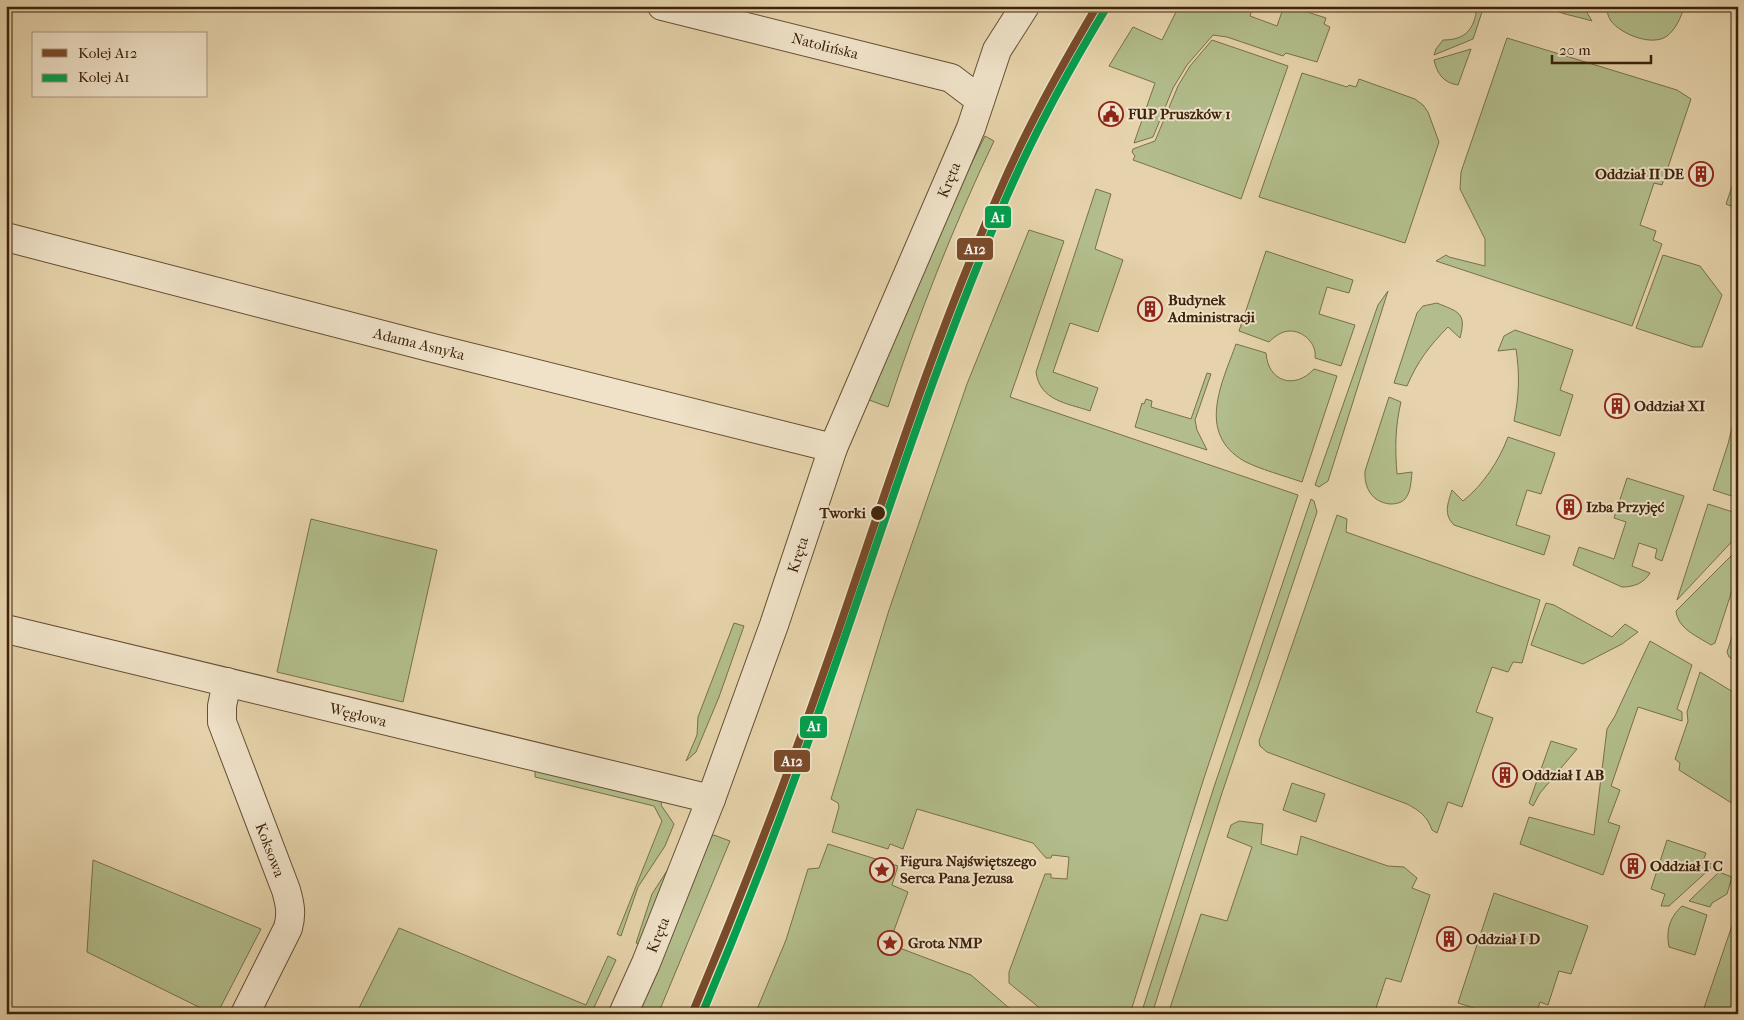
<svg xmlns="http://www.w3.org/2000/svg" width="1744" height="1020" font-family="'IM FELL French Canon',serif">
	<rect width="100%" height="100%" fill="#e6d3ab"/>
	<filter id="stains"><feTurbulence type="fractalNoise" baseFrequency=".004" numOctaves="4"/><feColorMatrix values="0 0 0 0 .2 0 0 0 0 .09 0 0 0 0 .02 0 0 0 .5 -.17"/></filter>
	<radialGradient id="worn" r=".72"><stop offset=".6" stop-color="#630" stop-opacity="0"/><stop offset="1" stop-color="#630" stop-opacity=".3"/></radialGradient>
	<g fill="#b2bd8b" stroke="#78704b">
		<polygon points="1166,6 1253,6 1250,16 1277,26 1284,6 1295,6 1295,8 1326,18 1324,24 1330,27 1317,62 1286,53 1283,56 1227,37 1213,35 1187,65 1173,88 1153,137 1134,143 1155,83 1109,66 1133,27 1162,40 1176,12"/>
		<path d="M 1475,6 L 1484,6 L 1473,39 L 1434,55 L 1436,49 L 1443,40 C 1466,40 1474,29 1477,8 Z"/>
		<path d="M 1544,6 L 1583,6 L 1592,21 C 1576,16 1559,14 1544,6 Z"/>
		<path d="M 1606,6 L 1685,6 C 1680,18 1677,28 1667,36 C 1652,47 1621,34 1611,21 C 1608,17 1607,11 1606,6 Z"/>
		<polygon points="1507,38 1677,90 1691,99 1662,185 1654,183 1640,225 1656,231 1653,240 1662,244 1632,326 1436,261 1446,255 1449,257 1485,266 1485,239 1460,189 1461,172"/>
		<polygon points="1212,40 1288,66 1241,199 1133,160 1135,156 1132,152 1133,149 1155,141 1178,86 1190,66"/>
		<path d="M 1471,49 L 1458,85 C 1444,83 1437,74 1434,60 Z"/>
		<polygon points="1302,73 1347,87 1349,85 1356,87 1359,79 1415,99 1423,105 1428,112 1439,142 1405,243 1259,197"/>
		<path d="M 985,136 L 994,141 C 953,227 918,316 888,407 L 869,400 L 962,182 Z"/>
		<polygon points="1738,169 1738,209 1726,204"/>
		<path d="M 1096,189 L 1111,194 L 1095,249 L 1123,260 L 1098,332 L 1070,323 L 1053,372 L 1098,388 L 1090,411 C 1067,403 1040,401 1036,372 Z"/>
		<polygon points="1029,230 1064,241 1010,397 1298,495 1203,781 1130,1014 1047,1014 1009,983 1009,972 1045,874 1051,874 1051,878 1067,879 1069,857 1052,855 1051,858 1046,858 1033,843 917,809 903,849 890,844 888,849 832,832 839,807 838,803 831,799 889,610 967,384"/>
		<path d="M 1266,251 L 1353,280 L 1349,293 L 1327,287 L 1319,314 L 1355,325 L 1341,366 L 1315,358 C 1317,344 1304,331 1290,331 C 1282,331 1275,336 1269,342 L 1239,331 Z"/>
		<polygon points="1663,255 1700,266 1722,295 1702,347 1693,347 1636,328"/>
		<polygon points="1388,291 1328,481 1319,487 1315,485 1378,305"/>
		<path d="M 1437,303 C 1458,312 1467,312 1460,338 L 1448,327 C 1430,345 1417,362 1407,386 L 1394,383 L 1417,313 L 1423,306 Z"/>
		<path d="M 1515,330 L 1573,350 L 1560,390 L 1573,395 L 1560,436 L 1514,421 C 1519,396 1520,374 1516,349 L 1498,351 L 1504,336 Z"/>
		<path d="M 1236,344 L 1266,353 C 1268,382 1295,390 1314,369 L 1337,376 L 1302,482 C 1285,476 1259,469 1244,461 C 1196,433 1222,383 1236,344 Z"/>
		<polygon points="1207,373 1211,374 1195,420 1197,430 1207,450 1135,427 1142,403 1144,404 1146,399 1152,401 1151,407 1191,419"/>
		<path d="M 1389,397 L 1401,402 C 1395,427 1395,448 1397,474 L 1412,472 C 1411,481 1411,492 1405,499 C 1401,503 1396,504 1390,504 C 1372,502 1364,488 1365,471 Z"/>
		<polygon points="1736,411 1738,418 1738,498 1713,490 1728,444"/>
		<path d="M 1508,437 L 1555,453 L 1541,494 L 1527,490 L 1516,525 L 1550,536 L 1544,555 L 1454,525 C 1443,514 1448,503 1452,490 L 1463,501 C 1483,485 1499,461 1508,437 Z"/>
		<path d="M 1627,478 L 1684,496 L 1662,561 L 1655,558 L 1657,549 L 1639,543 L 1632,566 L 1650,573 C 1644,583 1634,587 1622,587 L 1573,565 L 1579,547 L 1614,559 L 1626,522 L 1614,518 Z"/>
		<polygon points="1311,499 1314,501 1317,512 1221,796 1152,1014 1141,1014 1214,787"/>
		<polygon points="1708,504 1736,513 1738,535 1677,600"/>
		<path d="M 1337,515 L 1347,519 L 1346,532 L 1540,600 L 1522,663 L 1513,662 L 1508,672 L 1492,667 L 1476,712 L 1493,718 L 1462,807 L 1448,802 L 1437,833 L 1432,830 C 1427,816 1420,811 1407,804 L 1267,752 L 1260,746 L 1259,741 Z"/>
		<polygon points="311,519 437,550 403,702 277,672"/>
		<path d="M 1738,549 L 1738,572 L 1715,643 L 1711,645 C 1697,636 1678,629 1676,611 Z"/>
		<polygon points="1546,603 1554,605 1612,637 1625,624 1638,632 1622,644 1583,664 1531,645"/>
		<polygon points="1738,619 1738,662 1729,657 1727,652"/>
		<polygon points="734,623 744,626 719,697 696,752 686,761 697,735 698,717"/>
		<polygon points="1650,641 1692,665 1677,709 1682,712 1682,721 1638,707 1611,786 1620,790 1608,822 1620,826 1603,875 1520,844 1529,817 1594,835 1607,729 1615,716"/>
		<polygon points="1700,672 1738,695 1738,807 1679,770 1680,763 1675,759 1688,721 1687,712"/>
		<polygon points="1551,741 1577,749 1540,793 1533,806 1529,803"/>
		<polygon points="535,769 662,800 661,805 674,824 665,846 638,887 621,936 617,934 662,821 654,806 535,777"/>
		<polygon points="1292,783 1325,794 1316,822 1283,810"/>
		<polygon points="1239,821 1263,824 1261,844 1297,855 1301,836 1388,866 1404,867 1417,878 1412,888 1430,895 1401,982 1386,978 1374,1014 1168,1014 1201,914 1227,921 1252,847 1227,837 1231,825"/>
		<polygon points="714,835 730,841 661,1007 658,1014 636,1014 710,837"/>
		<polygon points="1667,840 1706,853 1703,861 1714,865 1669,906 1661,906 1665,894 1651,889"/>
		<polygon points="828,844 898,866 892,885 908,892 889,944 971,975 1016,1014 755,1014 786,940 808,869 819,868"/>
		<polygon points="679,852 639,944 636,943 652,894"/>
		<polygon points="93,860 261,929 217,1014 213,1014 87,952"/>
		<polygon points="1719,872 1732,877 1727,894 1712,903 1710,907 1689,901"/>
		<polygon points="1494,893 1588,926 1571,974 1559,971 1548,1005 1540,1002 1536,1014 1486,1014 1487,1012 1458,1003"/>
		<path d="M 1682,906 L 1707,915 L 1695,955 L 1669,947 C 1666,931 1669,918 1682,906 Z"/>
		<polygon points="1738,908 1738,1014 1702,1014"/>
		<polygon points="399,928 586,1005 608,956 616,960 591,1014 356,1014"/>
	</g>
	<g fill="none" stroke-linecap="round" stroke-linejoin="round">
		<defs>
			<g id="minor">
				<polyline points="662,6 951,78 980,100"/>
				<polyline points="6,237 433,348 833,448"/>
				<polyline points="6,629 711,799"/>
				<path d="M 227,682 L 222,706 L 222,722 L 286,890 C 290,904 292,914 288,928 L 245,1014"/>
				<polyline points="623,1014 646,963 711,799 774,625 833,448 971,128 997,50 1025,6"/>
			</g>
		</defs>
		<use href="#minor" stroke="#674e33" stroke-width="30"/>
		<use href="#minor" stroke="#efe2c8" stroke-width="28"/>
		<defs>
			<path id="rail-1" d="M 692,1014 C 743,893 790,770 833,646 C 885,495 933,342 998,195 C 1026,129 1061,67 1097,6"/>
			<path id="rail-2" d="M 702,1014 C 753,893 799,771 841,648 C 893,497 942,344 1006,198 C 1034,133 1068,71 1105,10"/>
		</defs>
		<use href="#rail-1" stroke="#efe2c8" stroke-width="11"/>
		<use href="#rail-2" stroke="#efe2c8" stroke-width="11"/>
		<use href="#rail-1" stroke="#7a4b2a" stroke-width="8"/>
		<use href="#rail-2" stroke="#039f4e" stroke-width="8"/>
	</g>
	<defs>
		<symbol id="civic-ring" viewBox="-11 -11 22 22"><circle r="9.5" fill="#efe2c8" stroke="#8f2418" stroke-width="1.5"/><path d="M-.6-6.5H3V-4.5H.6V-3L4-1V1h2V6H-6V1h2V-1L-.6-3ZM-1.2 2.5V6h2.4V2.5Z" fill="#8f2418"/></symbol>
		<symbol id="building-ring" viewBox="-11 -11 22 22"><circle r="9.5" fill="#efe2c8" stroke="#8f2418" stroke-width="1.5"/><path d="M-4-6H4V6H1V3H-1V6H-4ZM-2.5-4.3h1.7v1.8h-1.7ZM.8-4.3h1.7v1.8H.8ZM-2.5-1h1.7V.8h-1.7ZM.8-1h1.7V.8H.8Z" fill="#8f2418"/></symbol>
		<symbol id="sight-ring" viewBox="-11 -11 22 22"><circle r="9.5" fill="#efe2c8" stroke="#8f2418" stroke-width="1.5"/><path d="M0-6L1.8-2.2L6-1.7L2.9 1.2L3.7 5.4L0 3.3L-3.7 5.4L-2.9 1.2L-6-1.7L-1.8-2.2Z" fill="#8f2418"/></symbol>
	</defs>
	<g fill-rule="evenodd">
		<use href="#civic-ring" x="1097" y="100" width="28" height="28"/>
		<use href="#building-ring" x="1687" y="160" width="28" height="28"/>
		<use href="#building-ring" x="1136" y="295" width="28" height="28"/>
		<use href="#building-ring" x="1603" y="392" width="28" height="28"/>
		<use href="#building-ring" x="1555" y="493" width="28" height="28"/>
		<use href="#building-ring" x="1491" y="761" width="28" height="28"/>
		<use href="#building-ring" x="1619" y="852" width="28" height="28"/>
		<use href="#sight-ring" x="868" y="856" width="28" height="28"/>
		<use href="#building-ring" x="1435" y="925" width="28" height="28"/>
		<use href="#sight-ring" x="876" y="929" width="28" height="28"/>
	</g>
	<circle fill="#3d220b" stroke="#efe2c8" stroke-width="2" cx="878" cy="513" r="8"/>
	<g text-anchor="middle" dominant-baseline="central" stroke-width="4" stroke-linejoin="round" paint-order="stroke">
		<g font-size="15" fill="#3d220b" stroke="#efe2c8">
			<text transform="translate(825 46) rotate(14)">Natolińska</text>
			<text transform="translate(949 180) rotate(-67)">Kręta</text>
			<text transform="translate(419 344) rotate(14)">Adama Asnyka</text>
			<text transform="translate(798 555) rotate(-72)">Kręta</text>
			<text transform="translate(358 715) rotate(14)">Węglowa</text>
			<text transform="translate(270 850) rotate(69)">Koksowa</text>
			<text transform="translate(658 935) rotate(-68)">Kręta</text>
		</g>
		<g font-size="15" font-weight="bold" fill="#3d220b" stroke="#efe2c8" text-anchor="start">
			<text x="1128" y="114">FUP Pruszków 1</text>
			<text x="1684" y="174" text-anchor="end">Oddział II DE</text>
			<text x="1168" y="300">Budynek<tspan x="1168" dy="17">Administracji</tspan></text>
			<text x="1634" y="406">Oddział XI</text>
			<text x="1586" y="507">Izba Przyjęć</text>
			<text x="1522" y="775">Oddział I AB</text>
			<text x="900" y="861">Figura Najświętszego<tspan x="900" dy="17">Serca Pana Jezusa</tspan></text>
			<text x="1650" y="866">Oddział I C</text>
			<text x="1466" y="939">Oddział I D</text>
			<text x="908" y="943">Grota NMP</text>
		</g>
		<g font-size="15" font-weight="bold" fill="#3d220b" stroke="#efe2c8" text-anchor="end">
			<text x="866" y="513">Tworki</text>
		</g>
	</g>
	<g stroke="#efe2c8" stroke-width="2">
		<rect x="984" y="205" width="28" height="24" rx="5" fill="#039f4e"/>
		<rect x="956" y="237" width="38" height="24" rx="5" fill="#7a4b2a"/>
		<rect x="799" y="715" width="29" height="24" rx="5" fill="#039f4e"/>
		<rect x="773" y="749" width="38" height="24" rx="5" fill="#7a4b2a"/>
	</g>
	<g font-size="14" text-anchor="middle" font-weight="bold" fill="#fff">
		<text x="998" y="222">A1</text>
		<text x="975" y="254">A12</text>
		<text x="814" y="731">A1</text>
		<text x="792" y="766">A12</text>
	</g>
	<rect width="1744" height="1020" fill="none" stroke="#e6d3ab" stroke-width="25"/>
	<rect x="8" y="8" width="1729" height="1005" fill="none" stroke="#3d220b" stroke-width="2.5"/>
	<rect x="12" y="12" width="1719" height="995" fill="none" stroke="#3d220b"/>
	<rect x="32" y="32" width="175" height="65" fill="#efe2c8" stroke="#a8957c"/>
	<rect x="42" y="49" width="25" height="8" fill="#7a4b2a" stroke="#a8957c"/>
	<text x="78" y="58" font-size="15" fill="#3d220b">Kolej A12</text>
	<rect x="42" y="74" width="25" height="8" fill="#039f4e" stroke="#a8957c"/>
	<text x="78" y="82" font-size="15" fill="#3d220b">Kolej A1</text>
	<path d="M1552 55v8h99v-8" fill="none" stroke="#3d220b" stroke-width="2.5"/>
	<text x="1559" y="55" font-size="15" fill="#3d220b" stroke="#efe2c8" stroke-width="4" paint-order="stroke">20 m</text>
	<rect width="100%" height="100%" filter="url(#stains)"/>
	<rect width="100%" height="100%" fill="url(#worn)"/>
</svg>
